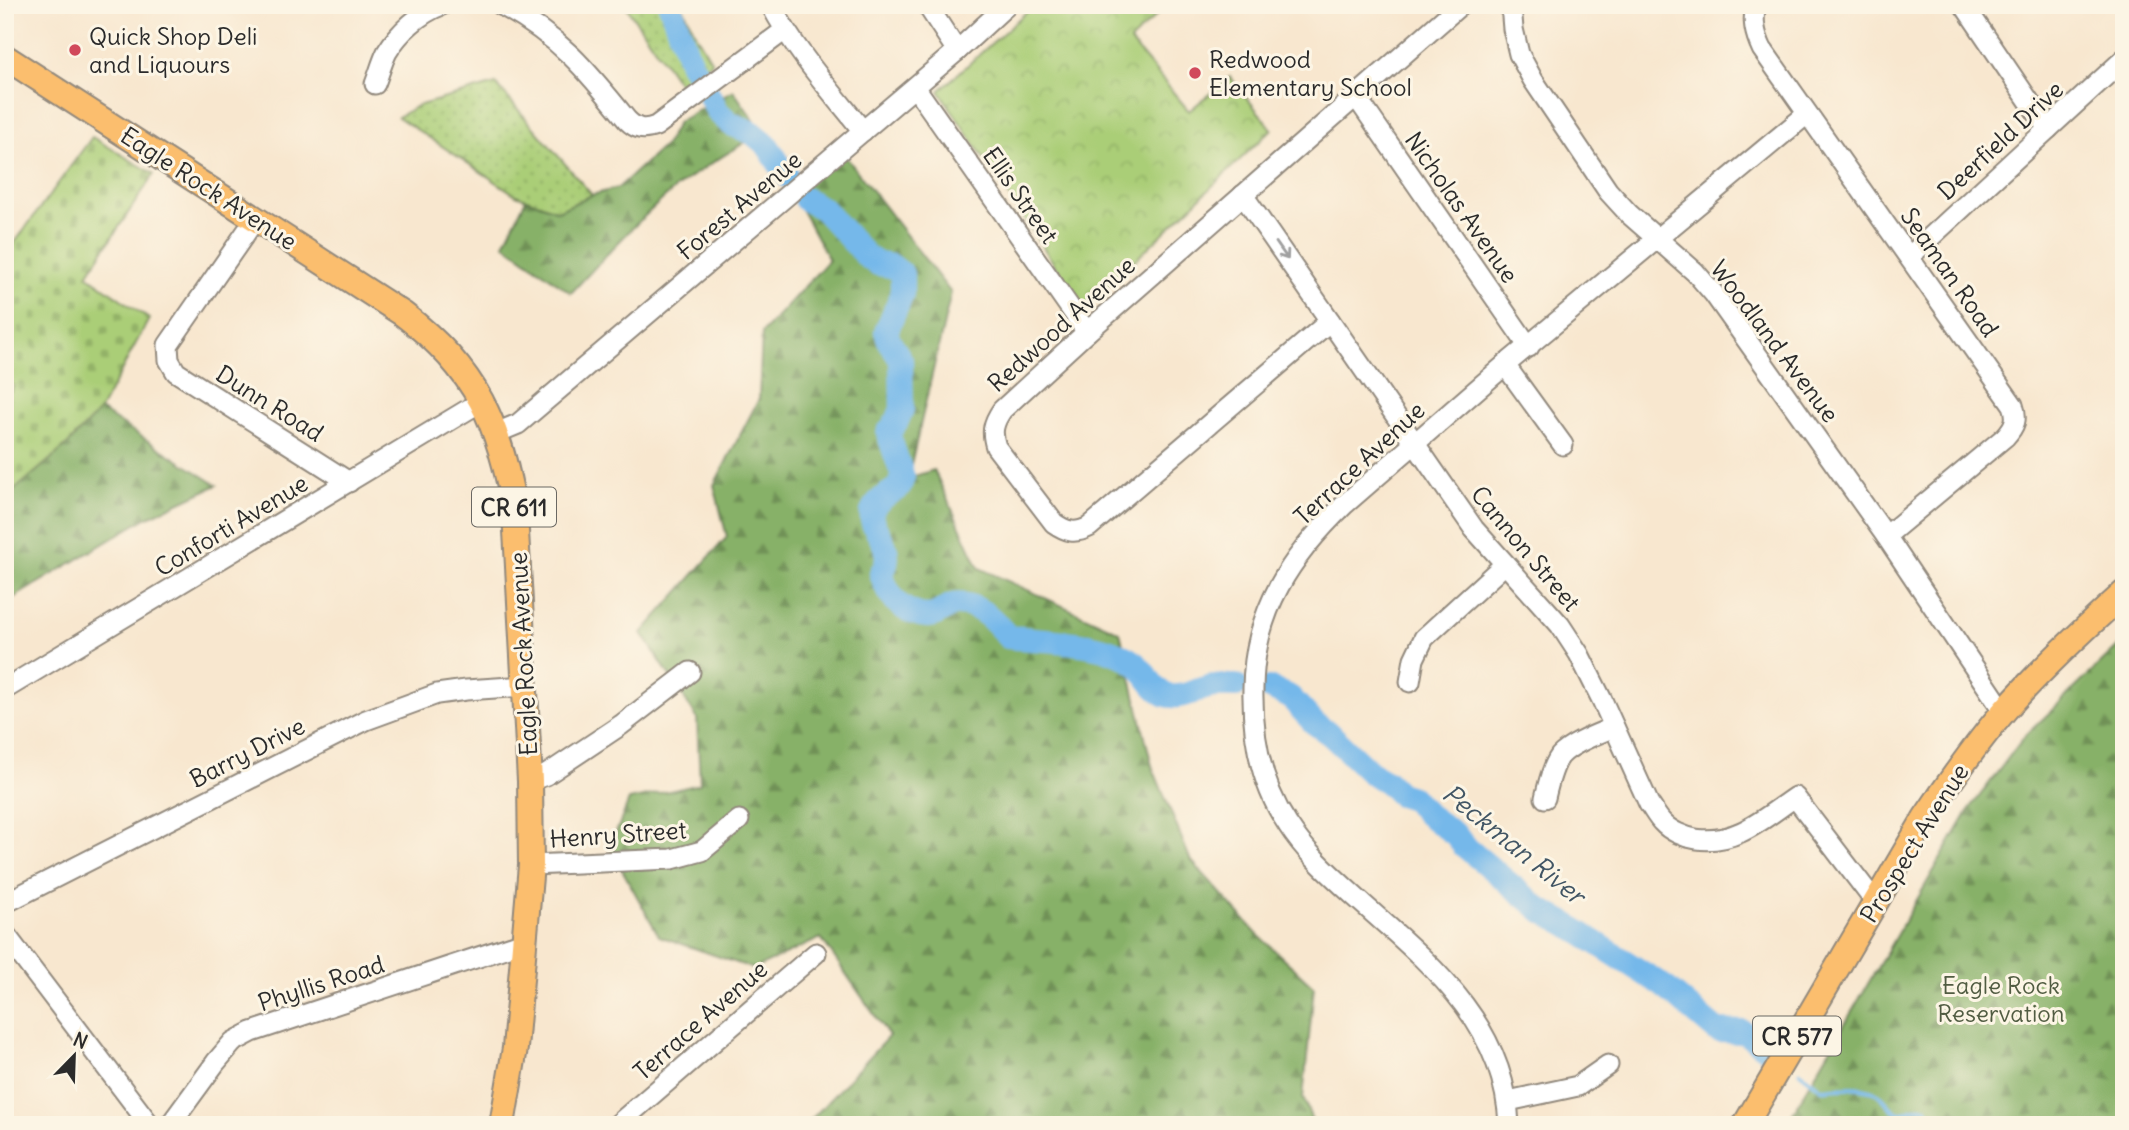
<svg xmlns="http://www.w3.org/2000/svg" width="2129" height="1130" font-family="Delius,sans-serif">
	<defs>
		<pattern id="grass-dots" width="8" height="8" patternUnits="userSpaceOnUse" patternTransform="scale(1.75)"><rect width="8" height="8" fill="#aace77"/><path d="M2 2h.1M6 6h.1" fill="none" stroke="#92b167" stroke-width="1.8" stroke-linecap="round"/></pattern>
		<pattern id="forest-firs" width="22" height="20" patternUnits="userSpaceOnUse" patternTransform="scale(1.75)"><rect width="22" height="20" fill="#87b168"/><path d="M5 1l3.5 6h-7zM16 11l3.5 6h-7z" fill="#6f9056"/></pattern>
		<pattern id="cemetery-stones" width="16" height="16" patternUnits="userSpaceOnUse" patternTransform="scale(1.75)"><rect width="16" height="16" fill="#aace77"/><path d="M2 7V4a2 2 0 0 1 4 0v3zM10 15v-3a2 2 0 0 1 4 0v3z" fill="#92b167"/></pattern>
		<pattern id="park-crowns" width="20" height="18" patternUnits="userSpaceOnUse" patternTransform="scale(1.75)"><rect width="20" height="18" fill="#aace77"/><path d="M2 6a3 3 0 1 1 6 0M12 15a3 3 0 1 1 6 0" fill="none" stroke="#92b167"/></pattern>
	</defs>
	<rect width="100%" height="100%" fill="#fcf5e5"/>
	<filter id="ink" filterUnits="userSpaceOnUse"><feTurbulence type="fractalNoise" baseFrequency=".0143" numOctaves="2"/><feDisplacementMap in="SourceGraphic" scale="14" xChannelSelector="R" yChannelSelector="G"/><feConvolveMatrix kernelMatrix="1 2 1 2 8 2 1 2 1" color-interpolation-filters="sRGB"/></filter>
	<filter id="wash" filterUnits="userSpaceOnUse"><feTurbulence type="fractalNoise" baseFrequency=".00686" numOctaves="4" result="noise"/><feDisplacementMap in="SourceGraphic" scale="28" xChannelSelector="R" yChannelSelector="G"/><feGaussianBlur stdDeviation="1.57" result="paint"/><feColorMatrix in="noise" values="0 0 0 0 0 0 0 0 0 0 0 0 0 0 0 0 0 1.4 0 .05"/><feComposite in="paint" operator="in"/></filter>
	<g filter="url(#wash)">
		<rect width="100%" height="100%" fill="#f8e7cf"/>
		<g fill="url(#grass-dots)" stroke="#6a7c51" stroke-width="2">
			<polygon points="625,5 682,5 696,35 712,62 682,88"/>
			<polygon points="496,84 592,195 558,211 516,195 398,117 417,106"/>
		</g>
		<g fill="url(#forest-firs)" stroke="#596e4a" stroke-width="2">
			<path d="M 733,90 L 762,132 C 732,151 699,169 671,192 C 635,223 603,259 571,293 L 504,244 L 526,199 L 558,211 L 592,195 L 618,188 L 666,144 L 678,122 Z"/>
			<polygon points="843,153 951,293 908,478 934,470 979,568 1120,632 1152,766 1190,859 1257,934 1314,987 1303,1098 1314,1125 806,1125 889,1036 821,938 754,969 659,936 610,848 629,800 700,784 697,718 642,633 727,537 714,485 759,399 762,333 829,260 793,194"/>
			<polygon points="100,410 217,485 146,518 5,603 5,498 67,445"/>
			<polygon points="2124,641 2124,1125 1786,1125 1969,810 2024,737"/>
		</g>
		<polygon fill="url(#cemetery-stones)" stroke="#6a7c51" stroke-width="2" points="92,137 154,174 87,275 149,319 100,410 67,445 5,498 5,399 14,386 5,378 5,256"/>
		<polygon fill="url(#park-crowns)" stroke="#6a7c51" stroke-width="2" points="1034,5 1167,5 1130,41 1189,111 1230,77 1272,129 1084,309 939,91"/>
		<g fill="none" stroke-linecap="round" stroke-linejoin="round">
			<path stroke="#74b8ea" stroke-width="4.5" d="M 1800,1072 L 1822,1089 C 1839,1088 1864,1084 1878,1094 C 1885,1099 1890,1110 1899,1113 C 1907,1115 1914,1106 1926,1108 L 1932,1125"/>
			<g stroke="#74b8ea" stroke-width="24">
				<polyline points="670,5 691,64 699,76 718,112 731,124 751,132 767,145 787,176"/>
				<path d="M 805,199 L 823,209 L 866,256 L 878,264 L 892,266 L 902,274 L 902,294 L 886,332 L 890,343 L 901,360 L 902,409 L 897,421 L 888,433 L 903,477 L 899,488 C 841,518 894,532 886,563 C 886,567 883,570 881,573 C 888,595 897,609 920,615 C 926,616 930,617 936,614 C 948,608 951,602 966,605 C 984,608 997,624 1008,637 C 1047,641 1104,640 1136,664 C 1146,672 1153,690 1166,695 C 1180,700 1195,690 1209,687 C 1217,685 1227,686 1236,686"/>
				<polyline points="1269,688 1290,697 1314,723 1331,735 1371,773 1387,782 1399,794 1412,798 1428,815 1456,835 1463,845 1541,910 1567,924 1665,987 1717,1031 1744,1032 1767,1049"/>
			</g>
		</g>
	</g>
	<g filter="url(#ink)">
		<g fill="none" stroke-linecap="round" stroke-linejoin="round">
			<defs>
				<g id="minor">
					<path d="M 501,5 C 560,37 586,69 627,120 C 636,129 643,131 656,126 L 785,30"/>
					<path d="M 771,5 C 795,51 831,91 863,131"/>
					<polyline points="927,5 957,51"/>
					<polyline points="1511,5 1513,29 1519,54 1533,80 1608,191 1629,214 1695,272 1714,294 1886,536 2004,712"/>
					<path d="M 1756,5 C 1752,21 1755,34 1762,49 L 2013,405 C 2018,419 2015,426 2005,437 L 1886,536"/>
					<polyline points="1964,5 2048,129"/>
					<path d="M 375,84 C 379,74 382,62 387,52 C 399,32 420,13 442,5"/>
					<polyline points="915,87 1087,332"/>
					<polyline points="1355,95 1529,347"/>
					<path d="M 1243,195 L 1474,529 L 1560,625 L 1579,654 L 1602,700 L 1649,804 C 1653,809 1657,817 1662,822 C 1670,831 1684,837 1696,839 C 1736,845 1764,818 1795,797 L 1876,903"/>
					<polyline points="256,218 168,345 169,360 176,372 349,482"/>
					<polyline points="1909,257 2124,59"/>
					<path d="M 1330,321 L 1089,527 C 1075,534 1067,532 1054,523 L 996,447 C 991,432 993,423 1002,410 L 1087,332 L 1460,5"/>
					<polyline points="1505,365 1563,445"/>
					<polyline points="496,433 518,424 957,51 1007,5"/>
					<polyline points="1410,682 1414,659 1424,638 1505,564"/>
					<polyline points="5,689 482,401"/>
					<polyline points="530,781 546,775 621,725 690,672"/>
					<path d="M 1545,798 C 1548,785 1552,767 1560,756 C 1572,743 1598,734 1614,727"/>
					<polyline points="531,865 672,859 702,851 739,820"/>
					<polyline points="5,903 366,720 437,694 466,690 524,686"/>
					<polyline points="5,934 150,1125"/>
					<polyline points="1508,1101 1578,1086 1608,1065"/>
					<polyline points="170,1125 216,1062 233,1042 252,1032 524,942"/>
					<polyline points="617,1125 816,953"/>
					<path d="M 1509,1125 C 1505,1020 1424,959 1353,895 C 1329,873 1306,853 1288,825 C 1261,785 1252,735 1253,688 C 1254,610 1291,556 1345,504 L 1505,365 L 1807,114"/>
				</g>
				<g id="major">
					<path d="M 5,57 L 403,314 C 477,370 500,424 515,513 L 530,781 L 531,865 L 515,1048 L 502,1125"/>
					<path d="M 1745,1125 L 1925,818 C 1950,781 1976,744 2005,710 C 2042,668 2083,630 2124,593"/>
				</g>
			</defs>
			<use href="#minor" stroke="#92897d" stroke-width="23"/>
			<use href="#major" stroke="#92897d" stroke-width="28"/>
			<use href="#minor" stroke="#fff" stroke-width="19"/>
			<use href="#major" stroke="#fbbe6e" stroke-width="24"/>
		</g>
		<defs><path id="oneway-shaft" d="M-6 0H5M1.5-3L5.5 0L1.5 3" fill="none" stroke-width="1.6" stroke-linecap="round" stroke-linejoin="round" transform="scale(1.75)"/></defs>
		<use stroke="#a0a0a0" href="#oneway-shaft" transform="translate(1282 251) rotate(55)"/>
	</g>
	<g fill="#d1495b" stroke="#fcf5e5" stroke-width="2.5">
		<circle cx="75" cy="50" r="7"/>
		<circle cx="1195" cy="73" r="7"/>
	</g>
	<g text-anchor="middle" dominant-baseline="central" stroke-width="6" stroke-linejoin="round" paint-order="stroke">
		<g fill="#fcf5e5" stroke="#6a6863" stroke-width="2">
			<rect x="472" y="487.5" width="84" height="39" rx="5"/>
			<rect x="1753" y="1016.5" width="88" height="39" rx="5"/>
		</g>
		<g font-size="23" font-weight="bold" fill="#2b2b2b">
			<text x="514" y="507">CR 611</text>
			<text x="1797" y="1036">CR 577</text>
		</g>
		<g font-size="24" fill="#2b2b2b" stroke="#fcf5e5" text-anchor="start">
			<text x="89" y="36">Quick Shop Deli<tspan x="89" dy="28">and Liquours</tspan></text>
			<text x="1209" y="59">Redwood<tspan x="1209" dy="28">Elementary School</tspan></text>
		</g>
		<g font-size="24" fill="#2b2b2b" stroke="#fcf5e5">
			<text transform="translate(2000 140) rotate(-43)">Deerfield Drive</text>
			<text transform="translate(209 188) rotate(33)">Eagle Rock Avenue</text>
			<text transform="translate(1021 195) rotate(55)">Ellis Street</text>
			<text transform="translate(739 205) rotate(-40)">Forest Avenue</text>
			<text transform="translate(1462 207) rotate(55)">Nicholas Avenue</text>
			<text transform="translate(1950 272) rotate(55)">Seaman Road</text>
			<text transform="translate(1061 324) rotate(-42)">Redwood Avenue</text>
			<text transform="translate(1775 341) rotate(53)">Woodland Avenue</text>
			<text transform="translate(270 403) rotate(32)">Dunn Road</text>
			<text transform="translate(1359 463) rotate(-43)">Terrace Avenue</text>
			<text transform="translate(231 525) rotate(-31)">Conforti Avenue</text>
			<text transform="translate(1526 548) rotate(50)">Cannon Street</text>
			<text transform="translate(523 654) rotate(-93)">Eagle Rock Avenue</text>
			<text transform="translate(247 752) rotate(-27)">Barry Drive</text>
			<text transform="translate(618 834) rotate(-4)">Henry Street</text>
			<text transform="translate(1914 843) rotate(-58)">Prospect Avenue</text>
			<text transform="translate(321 983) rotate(-18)">Phyllis Road</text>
			<text transform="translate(700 1020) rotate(-41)">Terrace Avenue</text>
		</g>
		<g font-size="24" fill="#515c42" stroke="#fcf5e5">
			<text x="2001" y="985">Eagle Rock<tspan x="2001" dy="28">Reservation</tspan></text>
		</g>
		<g font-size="26" font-style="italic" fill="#415564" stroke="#fcf5e5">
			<text transform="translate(1514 844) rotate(39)">Peckman River</text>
		</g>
	</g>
	<rect width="2129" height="1130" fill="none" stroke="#fcf5e5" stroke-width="28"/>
	<g transform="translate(74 1056) rotate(23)" stroke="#fcf5e5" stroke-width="5" paint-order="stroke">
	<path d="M0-5L12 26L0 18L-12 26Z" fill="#2b2b2b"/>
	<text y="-10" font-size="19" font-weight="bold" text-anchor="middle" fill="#2b2b2b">N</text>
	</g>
</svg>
